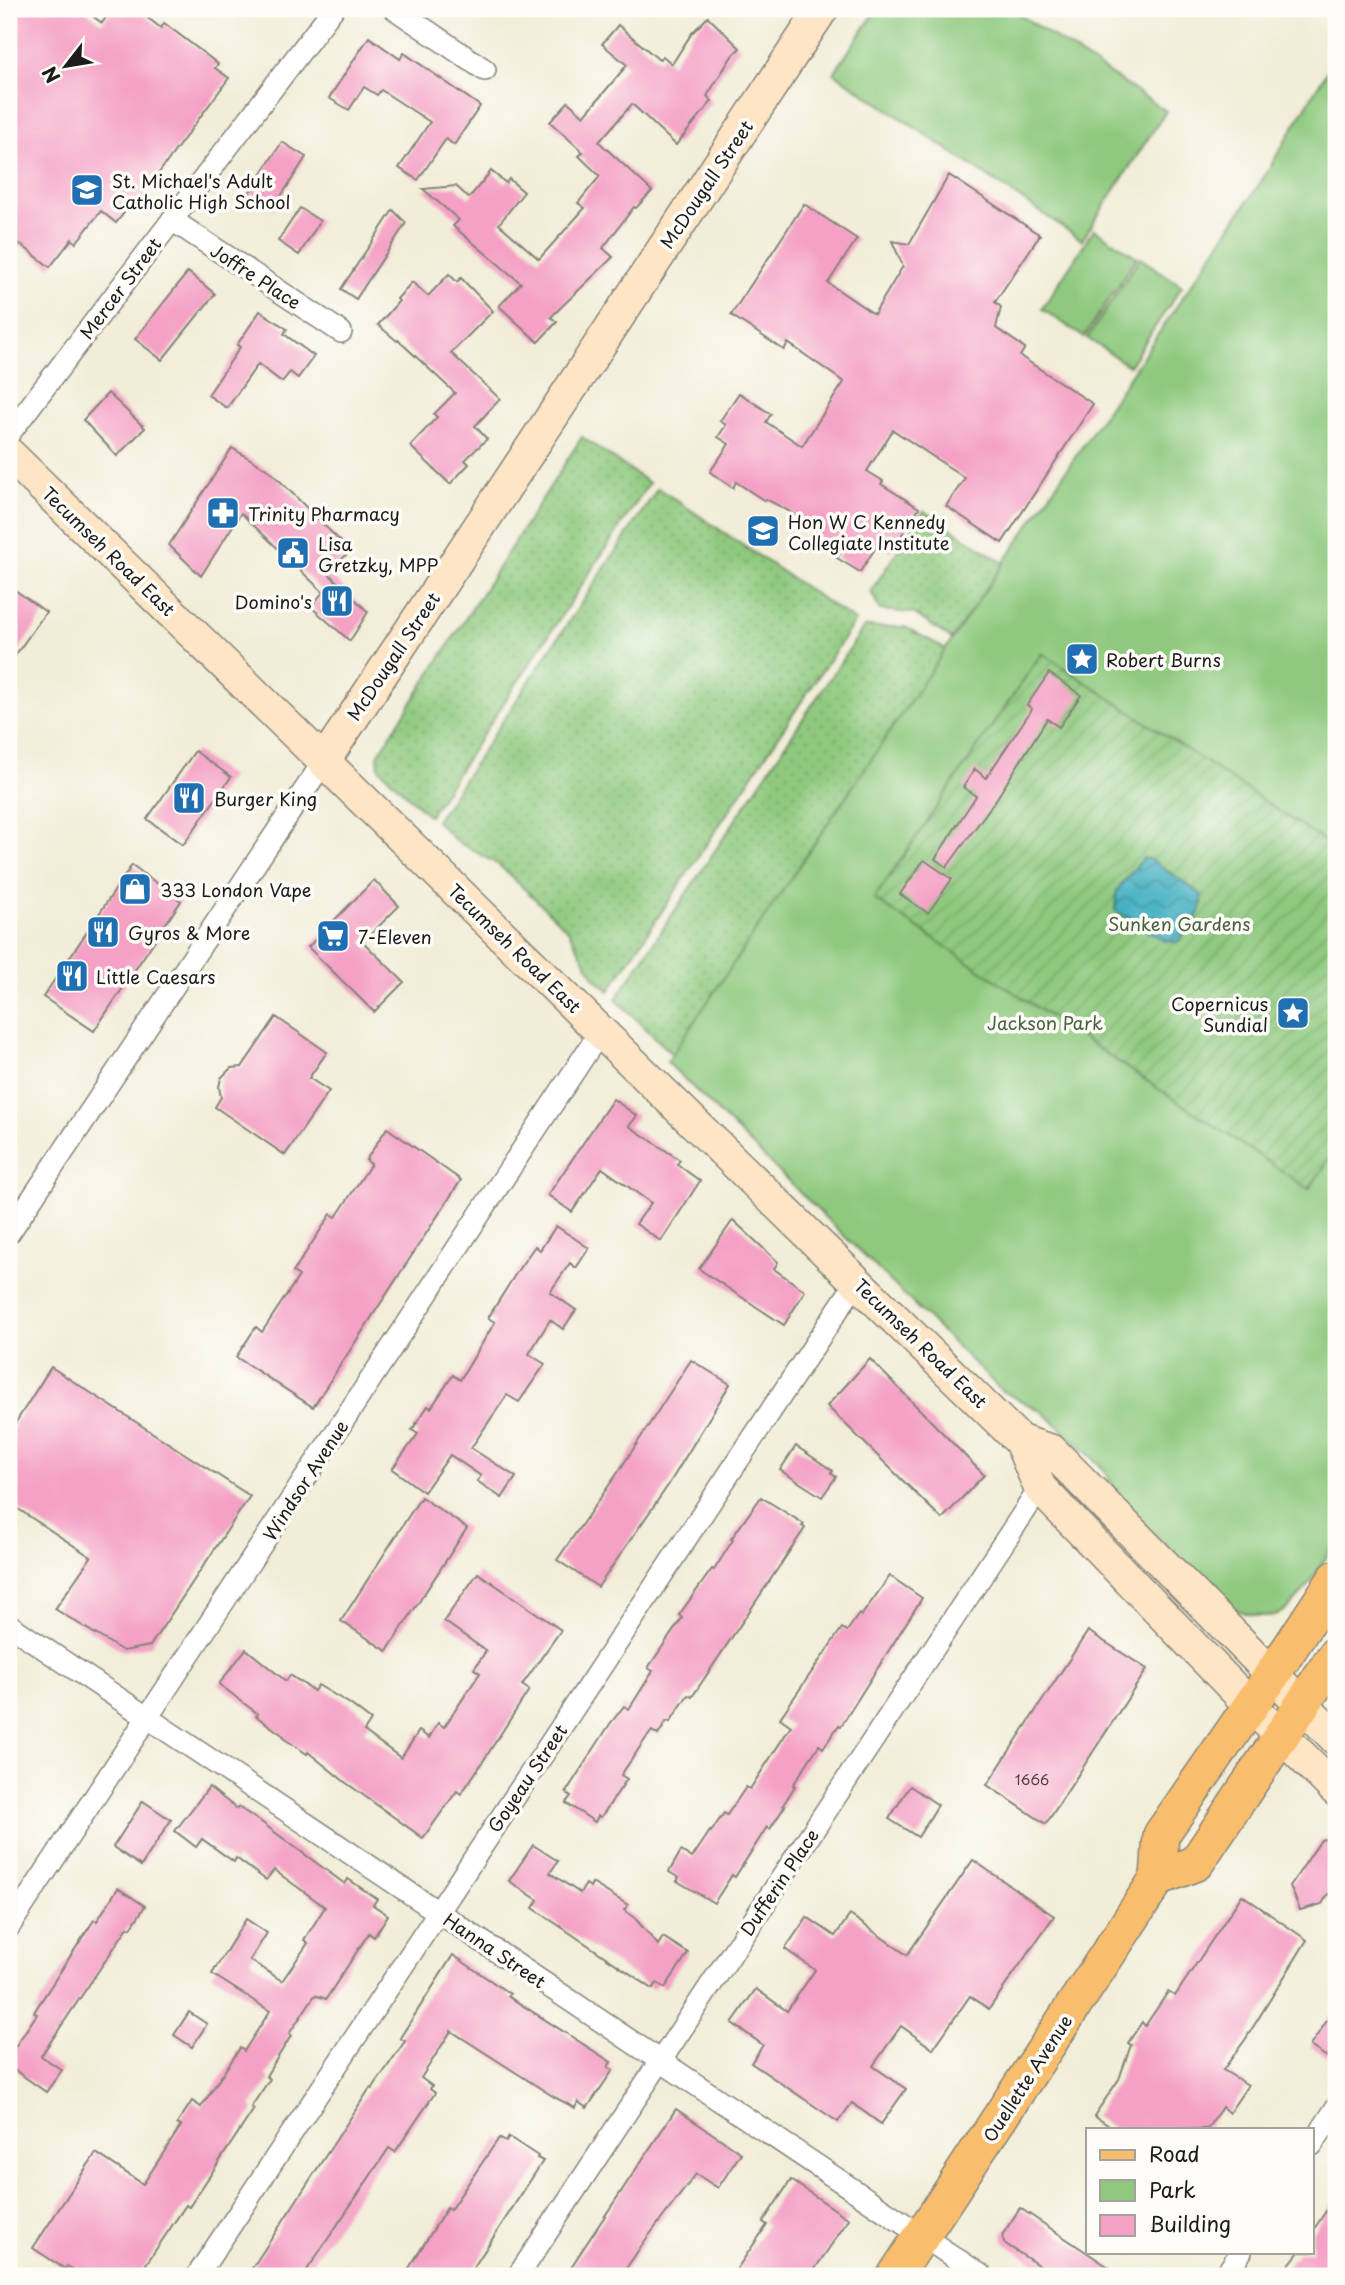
<svg xmlns="http://www.w3.org/2000/svg" width="1345" height="2285" font-family="'Playpen Sans',sans-serif">
	<defs>
		<pattern id="grass-dots" width="8" height="8" patternUnits="userSpaceOnUse" patternTransform="scale(1.75)"><rect width="8" height="8" fill="#8ec97e"/><path d="M2 2h.1M6 6h.1" fill="none" stroke="#7aac6c" stroke-width="1.8" stroke-linecap="round"/></pattern>
		<pattern id="garden-furrows" width="10" height="10" patternUnits="userSpaceOnUse" patternTransform="scale(1.75)"><rect width="10" height="10" fill="#8ec97e"/><path d="M-1 1l2-2M0 10L10 0M9 11l2-2" fill="none" stroke="#7aac6c"/></pattern>
		<pattern id="water-waves" width="16" height="10" patternUnits="userSpaceOnUse" patternTransform="scale(1.75)"><rect width="16" height="10" fill="#45b1c3"/><path d="M0 5q4-4 8 0t8 0" fill="none" stroke="#398f9e"/></pattern>
	</defs>
	<rect width="100%" height="100%" fill="#fdfcf7"/>
	<filter id="ink" filterUnits="userSpaceOnUse"><feTurbulence type="fractalNoise" baseFrequency=".0143" numOctaves="2"/><feDisplacementMap in="SourceGraphic" scale="14" xChannelSelector="R" yChannelSelector="G"/><feConvolveMatrix kernelMatrix="1 2 1 2 8 2 1 2 1" color-interpolation-filters="sRGB"/></filter>
	<filter id="wash" filterUnits="userSpaceOnUse"><feTurbulence type="fractalNoise" baseFrequency=".00686" numOctaves="4" result="noise"/><feDisplacementMap in="SourceGraphic" scale="28" xChannelSelector="R" yChannelSelector="G"/><feGaussianBlur stdDeviation="1.57" result="paint"/><feColorMatrix in="noise" values="0 0 0 0 0 0 0 0 0 0 0 0 0 0 0 0 0 1.4 0 .05"/><feComposite in="paint" operator="in"/></filter>
	<g filter="url(#wash)">
		<rect width="100%" height="100%" fill="#f1edd8"/>
		<g fill="url(#grass-dots)" stroke="#55724d" stroke-width="2">
			<polygon points="582,437 649,483 429,816 379,768 378,755"/>
			<polygon points="658,488 855,621 609,991 594,977 568,930 499,865 456,841 436,821"/>
			<polygon points="924,511 1004,563 952,639 913,613 880,610 871,591"/>
			<polygon points="864,627 905,627 946,649 807,855 696,1078 616,999"/>
		</g>
		<g fill="#8ec97e" stroke="#55724d" stroke-width="2">
			<polygon points="877,9 1011,9 1166,111 1082,240 834,73"/>
			<path d="M 1336,56 L 1336,1542 C 1324,1559 1298,1608 1278,1614 C 1262,1619 1245,1614 1230,1608 L 1127,1507 L 1100,1465 L 1043,1412 L 1002,1391 L 667,1062 L 1264,177 Z"/>
			<polygon points="1094,229 1137,257 1084,337 1042,309"/>
			<polygon points="1140,258 1182,286 1129,366 1087,338"/>
		</g>
		<polygon fill="url(#garden-furrows)" stroke="#55724d" stroke-width="2" points="1042,653 1336,849 1336,1149 1309,1189 874,899"/>
		<path fill="url(#water-waves)" stroke="#306670" stroke-width="2" d="M 1143,858 L 1152,860 L 1202,895 C 1205,911 1188,929 1178,942 L 1165,941 L 1115,910 L 1117,890 Z"/>
		<g id="blocks">
			<g fill="#f4a1c5">
				<polygon points="9,9 83,9 102,23 112,9 136,9 161,28 164,23 218,64 215,68 229,78 138,201 134,200 116,223 101,211 76,243 72,239 50,267 20,244 9,259"/>
				<polygon points="708,17 740,48 732,56 707,96 712,101 676,145 632,104 599,142 652,191 636,208 634,207 603,248 613,257 551,317 557,322 538,342 499,306 521,283 453,226 459,220 423,189 456,186 469,198 491,171 506,183 509,179 524,192 499,224 539,259 585,208 578,203 600,176 579,156 583,152 550,122 568,102 584,116 627,65 602,44 618,25 659,60 663,56 672,64 692,33"/>
				<polygon points="369,37 400,59 404,53 480,106 454,145 446,139 418,180 399,168 430,122 381,90 377,95 364,87 349,110 329,98"/>
				<polygon points="282,142 306,157 273,209 249,193"/>
				<polygon points="949,175 1040,235 995,302 1001,307 996,328 1025,348 1020,356 1093,404 1002,543 946,506 965,478 893,430 867,471 883,481 881,484 919,508 891,552 878,544 860,572 837,558 841,552 815,535 817,532 789,511 766,499 765,501 736,482 733,488 710,472 729,444 718,437 726,425 720,421 739,393 771,414 766,422 802,446 844,382 788,343 784,350 731,315 804,204 857,239 828,283 874,314 903,266 892,241 909,244"/>
				<polygon points="300,208 320,221 299,255 278,241"/>
				<polygon points="393,210 406,223 356,299 341,289"/>
				<polygon points="188,272 215,294 162,360 135,339"/>
				<polygon points="449,274 457,282 461,278 493,311 451,353 500,399 475,426 487,439 465,460 469,464 450,484 410,446 437,417 434,414 455,393 398,340 397,341 378,325 399,301 397,299 412,282 428,296"/>
				<polygon points="260,311 287,329 284,334 314,356 298,378 290,372 282,382 258,364 227,408 208,395 240,347 237,345"/>
				<polygon points="108,393 145,428 117,456 83,420"/>
				<polygon points="232,448 270,471 350,551 328,573 368,612 350,641 311,607 323,592 241,513 201,576 169,545"/>
				<polygon points="9,586 46,612 9,664"/>
				<polygon points="1049,673 1081,695 1059,727 1047,719 997,798 947,867 935,859 976,796 963,787 975,769 986,778 1032,709 1027,705"/>
				<polygon points="195,751 231,777 183,845 147,819"/>
				<polygon points="924,860 952,879 928,913 900,894"/>
				<polygon points="132,865 181,901 94,1031 43,997"/>
				<polygon points="374,880 399,906 363,942 404,982 374,1012 308,947"/>
				<polygon points="276,1017 327,1052 309,1078 329,1091 285,1155 215,1107 221,1097 219,1087 221,1078 231,1068 242,1067"/>
				<polygon points="613,1099 637,1116 629,1126 680,1160 677,1164 700,1181 661,1241 636,1224 651,1203 602,1168 572,1212 548,1195"/>
				<polygon points="387,1128 461,1180 313,1407 236,1357 256,1327 262,1332 299,1276 293,1272 331,1214 336,1217 371,1164 366,1160"/>
				<polygon points="733,1220 778,1262 774,1269 805,1291 784,1325 699,1269"/>
				<polygon points="556,1226 589,1248 576,1268 570,1263 550,1292 576,1310 563,1329 550,1320 529,1354 545,1364 519,1402 507,1395 471,1448 516,1477 502,1498 477,1481 481,1476 450,1455 424,1492 392,1469 418,1434 412,1430 428,1406 431,1408 453,1375 460,1380 495,1322 488,1318 518,1270 535,1246 540,1250"/>
				<polygon points="870,1359 984,1475 942,1519 827,1406"/>
				<polygon points="691,1360 730,1384 669,1484 598,1587 557,1560 619,1471"/>
				<polygon points="51,1367 250,1496 150,1646 123,1651 55,1609 91,1557 9,1503 9,1433"/>
				<polygon points="796,1446 833,1471 831,1473 836,1477 822,1497 780,1470"/>
				<polygon points="421,1497 467,1528 387,1651 341,1621"/>
				<polygon points="761,1497 804,1524 802,1526 805,1528 692,1697 688,1695 670,1722 667,1721 658,1735 652,1731 644,1741 621,1775 627,1779 601,1817 598,1816 595,1822 566,1803 571,1796 566,1792 610,1724 624,1706 629,1709 653,1671 648,1668 682,1618 679,1615 712,1569 714,1570 733,1540 731,1539"/>
				<polygon points="478,1573 561,1630 522,1685 529,1690 480,1766 461,1794 457,1791 423,1838 345,1782 308,1752 307,1754 283,1738 284,1736 256,1716 258,1714 219,1684 246,1649 286,1681 290,1675 314,1691 318,1685 350,1704 371,1720 364,1731 401,1758 419,1731 429,1738 438,1723 444,1727 480,1673 474,1669 486,1651 444,1621"/>
				<polygon points="890,1576 922,1598 841,1726 839,1725 823,1748 819,1745 793,1785 795,1786 783,1805 785,1806 770,1829 767,1827 735,1877 732,1875 714,1903 677,1881 679,1878 669,1872 681,1851 692,1858 710,1831 711,1832 724,1813 727,1815 746,1787 750,1789 791,1726 780,1718 842,1628 847,1631 859,1614 861,1616"/>
				<polygon points="1088,1631 1147,1669 1046,1824 987,1785"/>
				<polygon points="910,1786 938,1805 918,1837 889,1819"/>
				<polygon points="209,1787 237,1809 238,1807 261,1822 345,1884 348,1879 377,1899 373,1905 388,1915 374,1937 369,1933 326,1999 315,1995 289,2034 291,2036 266,2076 270,2079 251,2107 254,2109 189,2207 186,2205 138,2276 84,2276 67,2266 65,2269 33,2248 96,2153 143,2184 181,2126 177,2124 192,2101 201,2107 240,2048 244,2051 270,2011 212,1974 246,1919 267,1933 250,1960 282,1981 304,1949 308,1943 304,1940 325,1907 274,1870 266,1880 236,1858 234,1862 202,1839 196,1847 175,1831"/>
				<polygon points="143,1801 171,1820 141,1866 113,1847"/>
				<polygon points="1336,1837 1336,1899 1328,1894 1322,1904 1300,1910 1290,1886 1321,1840"/>
				<polygon points="533,1845 558,1861 550,1873 580,1893 586,1884 590,1887 592,1883 628,1905 624,1910 634,1917 658,1945 663,1937 688,1953 665,1988 657,1983 653,1989 533,1908 538,1900 509,1881"/>
				<polygon points="973,1860 1054,1916 989,2009 970,1996 933,2049 901,2026 873,2066 906,2089 881,2124 852,2103 838,2122 751,2063 763,2045 732,2023 756,1989 787,2011 815,1970 785,1949 807,1917 835,1936 850,1915 907,1955"/>
				<polygon points="118,1888 145,1906 131,1928 128,1927 41,2056 62,2070 46,2092 9,2066 9,2056 37,2014 34,2012 94,1920 97,1921"/>
				<polygon points="1242,1895 1307,1940 1245,2040 1223,2070 1248,2085 1229,2113 1222,2107 1207,2129 1114,2129 1094,2116 1119,2079 1131,2045 1128,2043 1142,2022 1145,2026 1168,1992 1175,1996"/>
				<polygon points="453,1955 510,1994 508,1996 611,2062 608,2067 613,2070 587,2108 578,2102 575,2108 554,2097 451,2031 421,2078 432,2086 430,2089 435,2093 395,2152 389,2148 303,2276 247,2276 370,2088 372,2089 405,2041 400,2038"/>
				<polygon points="1336,2007 1336,2043 1327,2057 1310,2046"/>
				<polygon points="189,2012 207,2024 192,2047 174,2035"/>
				<polygon points="676,2109 741,2153 718,2188 696,2174 644,2242 621,2276 565,2276"/>
				<polygon points="509,2137 538,2156 537,2158 543,2161 468,2276 404,2276 447,2208 450,2210 499,2138 506,2142"/>
				<polygon points="791,2180 849,2219 810,2276 732,2276 767,2225 763,2222"/>
				<polygon points="1336,2196 1336,2276 1280,2276 1299,2252 1312,2252 1312,2232"/>
				<polygon points="1020,2208 1122,2276 1055,2276 1004,2243 1003,2234"/>
			</g>
		</g>
	</g>
	<g filter="url(#ink)">
		<use href="#blocks" fill-opacity="0" stroke="#86847a" stroke-width="2"/>
		<g fill="none" stroke-linecap="round" stroke-linejoin="round">
			<defs>
				<g id="street">
					<polyline points="395,9 485,70"/>
					<polyline points="172,220 341,332"/>
					<polyline points="9,434 333,9"/>
					<polyline points="9,1233 324,761"/>
					<polyline points="9,1625 982,2276"/>
					<polyline points="9,1927 600,1032"/>
					<polyline points="1312,2145 1336,2108"/>
					<polyline points="197,2276 857,1281"/>
					<polyline points="518,2276 1040,1488"/>
					<polyline points="1225,2276 1241,2252"/>
				</g>
				<g id="secondary">
					<polyline points="9,454 1020,1441 1040,1488 1251,1706 1336,1790"/>
					<polyline points="324,761 822,9"/>
					<polyline points="1020,1441 1052,1451 1336,1739"/>
				</g>
				<g id="primary">
					<polyline points="1158,1878 1196,1863 1336,1654"/>
					<polyline points="895,2276 1158,1878 1161,1835 1272,1675 1336,1578"/>
				</g>
			</defs>
			<use href="#street" stroke="#86847a" stroke-width="24"/>
			<use href="#secondary" stroke="#86847a" stroke-width="35"/>
			<use href="#primary" stroke="#86847a" stroke-width="38"/>
			<use href="#street" stroke="#fff" stroke-width="21"/>
			<use href="#secondary" stroke="#fde5c5" stroke-width="32"/>
			<use href="#primary" stroke="#f9be6d" stroke-width="35"/>
		</g>
	</g>
	<defs>
		<symbol id="school-square" viewBox="-11 -11 22 22"><rect x="-9" y="-9" width="18" height="18" rx="4" fill="#1f6fb2" stroke="#fdfcf7"/><path d="M0-5L7-2L0 1L-7-2ZM-4 1L0 2.5L4 1V4Q0 6-4 4Z" fill="#fff"/></symbol>
		<symbol id="pharmacy-square" viewBox="-11 -11 22 22"><rect x="-9" y="-9" width="18" height="18" rx="4" fill="#1f6fb2" stroke="#fdfcf7"/><path d="M-2-6h4v4h4v4h-4v4h-4v-4h-4v-4h4Z" fill="#fff"/></symbol>
		<symbol id="civic-square" viewBox="-11 -11 22 22"><rect x="-9" y="-9" width="18" height="18" rx="4" fill="#1f6fb2" stroke="#fdfcf7"/><path d="M-.6-6.5H3V-4.5H.6V-3L4-1V1h2V6H-6V1h2V-1L-.6-3ZM-1.2 2.5V6h2.4V2.5Z" fill="#fff"/></symbol>
		<symbol id="restaurant-square" viewBox="-11 -11 22 22"><rect x="-9" y="-9" width="18" height="18" rx="4" fill="#1f6fb2" stroke="#fdfcf7"/><path d="M-5-6h1v4h1v-4h1v4h1v-4h1v5L-1.5 .5V6h-2V.5L-5-1ZM5-6V6H3V1.5H1.5Q1.5-4 5-6Z" fill="#fff"/></symbol>
		<symbol id="sight-square" viewBox="-11 -11 22 22"><rect x="-9" y="-9" width="18" height="18" rx="4" fill="#1f6fb2" stroke="#fdfcf7"/><path d="M0-6L1.8-2.2L6-1.7L2.9 1.2L3.7 5.4L0 3.3L-3.7 5.4L-2.9 1.2L-6-1.7L-1.8-2.2Z" fill="#fff"/></symbol>
		<symbol id="shop-square" viewBox="-11 -11 22 22"><rect x="-9" y="-9" width="18" height="18" rx="4" fill="#1f6fb2" stroke="#fdfcf7"/><path d="M-5-2.5h2.3a2.7 3.5 0 0 1 5.4 0H5L5.5 6h-11ZM-1.5-2.5h3a1.5 2.3 0 0 0-3 0Z" fill="#fff"/></symbol>
		<symbol id="supermarket-square" viewBox="-11 -11 22 22"><rect x="-9" y="-9" width="18" height="18" rx="4" fill="#1f6fb2" stroke="#fdfcf7"/><path d="M-6-5.5h2.5l.6 2H6L4.5 2H-2.5L-4.4-4H-6ZM-1.5 3.2a1.3 1.3 0 1 0 .1 0ZM3 3.2a1.3 1.3 0 1 0 .1 0Z" fill="#fff"/></symbol>
	</defs>
	<g fill-rule="evenodd">
		<use href="#school-square" x="68" y="171" width="38" height="38"/>
		<use href="#pharmacy-square" x="204" y="494" width="38" height="38"/>
		<use href="#school-square" x="744" y="512" width="38" height="38"/>
		<use href="#civic-square" x="274" y="534" width="38" height="38"/>
		<use href="#restaurant-square" x="318" y="582" width="38" height="38"/>
		<use href="#sight-square" x="1063" y="640" width="38" height="38"/>
		<use href="#restaurant-square" x="170" y="779" width="38" height="38"/>
		<use href="#shop-square" x="116" y="870" width="38" height="38"/>
		<use href="#restaurant-square" x="84" y="913" width="38" height="38"/>
		<use href="#supermarket-square" x="314" y="917" width="38" height="38"/>
		<use href="#restaurant-square" x="53" y="957" width="38" height="38"/>
		<use href="#sight-square" x="1274" y="994" width="38" height="38"/>
	</g>
	<g text-anchor="middle" dominant-baseline="central" stroke-width="7" stroke-linejoin="round" paint-order="stroke">
		<g font-size="14" fill="#523d46">
			<text x="1032" y="1779">1666</text>
		</g>
		<g font-size="18" fill="#1c1c1c" stroke="#fdfcf7" text-anchor="start">
			<text x="112" y="180">St. Michael's Adult<tspan x="112" dy="21">Catholic High School</tspan></text>
			<text x="248" y="513">Trinity Pharmacy</text>
			<text x="788" y="521">Hon W C Kennedy<tspan x="788" dy="21">Collegiate Institute</tspan></text>
			<text x="318" y="543">Lisa<tspan x="318" dy="21">Gretzky, MPP</tspan></text>
			<text x="312" y="601" text-anchor="end">Domino's</text>
			<text x="1106" y="659">Robert Burns</text>
			<text x="214" y="798">Burger King</text>
			<text x="160" y="889">333 London Vape</text>
			<text x="128" y="932">Gyros &amp; More</text>
			<text x="358" y="936">7-Eleven</text>
			<text x="96" y="976">Little Caesars</text>
			<text x="1268" y="1003" text-anchor="end">Copernicus<tspan x="1268" dy="21">Sundial</tspan></text>
		</g>
		<g font-size="18" fill="#1c1c1c" stroke="#fdfcf7">
			<text transform="translate(706 184) rotate(-56)">McDougall Street</text>
			<text transform="translate(256 276) rotate(33)">Joffre Place</text>
			<text transform="translate(120 288) rotate(-53)">Mercer Street</text>
			<text transform="translate(109 551) rotate(44)">Tecumseh Road East</text>
			<text transform="translate(393 656) rotate(-56)">McDougall Street</text>
			<text transform="translate(515 948) rotate(44)">Tecumseh Road East</text>
			<text transform="translate(921 1343) rotate(44)">Tecumseh Road East</text>
			<text transform="translate(305 1480) rotate(-57)">Windsor Avenue</text>
			<text transform="translate(527 1778) rotate(-56)">Goyeau Street</text>
			<text transform="translate(779 1882) rotate(-56)">Dufferin Place</text>
			<text transform="translate(495 1950) rotate(34)">Hanna Street</text>
			<text transform="translate(1027 2078) rotate(-57)">Ouellette Avenue</text>
		</g>
		<g font-size="18" fill="#4a6143" stroke="#fdfcf7">
			<text x="1179" y="923">Sunken Gardens</text>
			<text x="1045" y="1022">Jackson Park</text>
		</g>
	</g>
	<rect width="1345" height="2285" fill="none" stroke="#fdfcf7" stroke-width="35"/>
	<rect x="1086" y="2128" width="228" height="126" fill="#fdfcf7" stroke="#a3a29f" stroke-width="2"/>
	<rect x="1100" y="2150" width="35" height="10" fill="#f9be6d" stroke="#a3a29f" stroke-width="2"/>
	<text x="1149" y="2162" font-size="21" fill="#1c1c1c">Road</text>
	<rect x="1100" y="2180" width="35" height="21" fill="#8ec97e" stroke="#a3a29f" stroke-width="2"/>
	<text x="1149" y="2198" font-size="21" fill="#1c1c1c">Park</text>
	<rect x="1100" y="2215" width="35" height="21" fill="#f4a1c5" stroke="#a3a29f" stroke-width="2"/>
	<text x="1149" y="2232" font-size="21" fill="#1c1c1c">Building</text>
	<g transform="translate(66 66) rotate(239)" stroke="#fdfcf7" stroke-width="5" paint-order="stroke">
	<path d="M0-5L12 26L0 18L-12 26Z" fill="#1c1c1c"/>
	<text y="-10" font-size="19" font-weight="bold" text-anchor="middle" fill="#1c1c1c">N</text>
	</g>
</svg>
